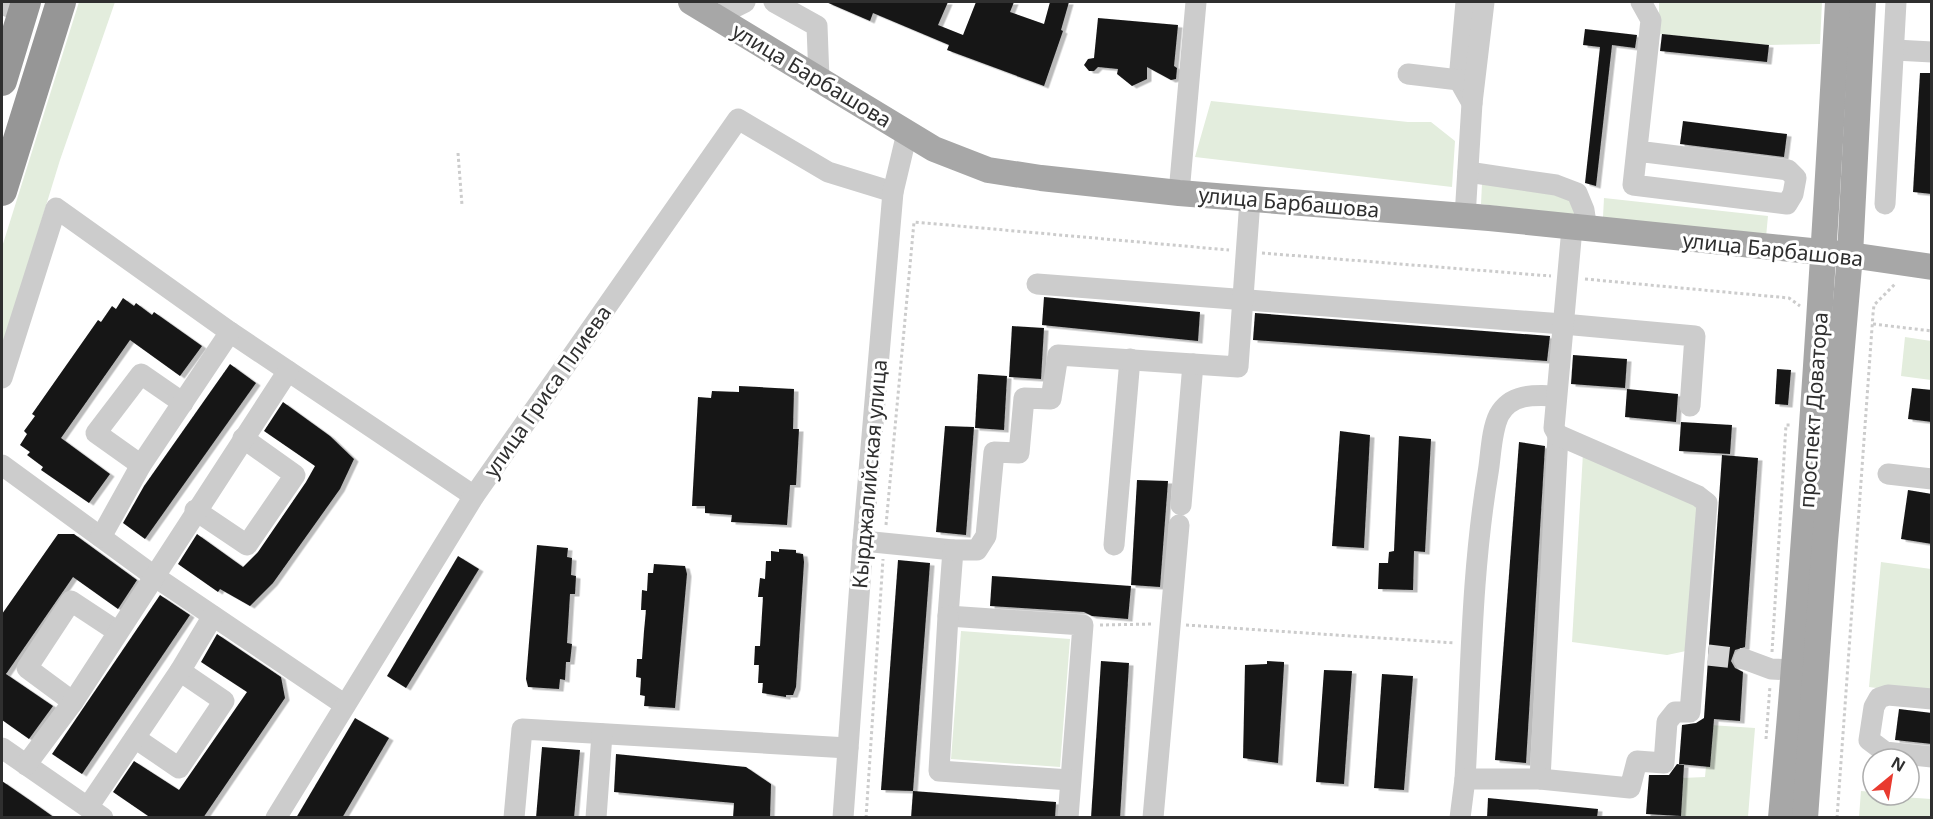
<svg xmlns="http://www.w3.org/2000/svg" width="1933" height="819" font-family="'Noto Sans',sans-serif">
	<defs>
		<filter id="shadow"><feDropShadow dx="4.5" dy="2.5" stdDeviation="0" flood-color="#0004"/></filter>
	</defs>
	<rect width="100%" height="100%" fill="#fff"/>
	<g fill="#e3eddd">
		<polygon points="79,2 115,2 60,160 2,349 2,247"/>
		<polygon points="1659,2 1822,2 1820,44 1769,45 1659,34"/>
		<polygon points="1211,101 1408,122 1431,122 1455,141 1452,187 1195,157"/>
		<polygon points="1482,184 1578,197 1577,216 1481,204"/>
		<polygon points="1604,198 1768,216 1766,237 1603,217"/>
		<polygon points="1905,337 1931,341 1931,380 1901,376"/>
		<polygon points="1583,453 1698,501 1686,651 1667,655 1572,642"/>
		<polygon points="1881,562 1931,569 1931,695 1869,687"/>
		<polygon points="961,631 1070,639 1060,767 951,759"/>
		<polygon points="1710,725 1755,728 1748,817 1679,818 1682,778 1705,777"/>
		<polygon points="1861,791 1873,792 1873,795 1931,799 1931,817 1859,817"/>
	</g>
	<g fill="#161616" filter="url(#shadow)">
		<polygon points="826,2 948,2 938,25 963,35 976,2 1014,2 1010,12 1044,24 1050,2 1069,2 1061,30 1063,31 1044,86 947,50 949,45 873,13 870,21"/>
		<polygon points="1098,18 1178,25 1174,66 1177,68 1176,79 1171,80 1147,67 1147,79 1132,86 1117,74 1118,69 1098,67 1094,71 1089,71 1084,65 1088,59 1094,58"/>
		<polygon points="1585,29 1637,35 1635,48 1612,45 1596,186 1585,183 1600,47 1583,45"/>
		<polygon points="1662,34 1769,45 1767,62 1660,51"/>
		<polygon points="1920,73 1932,73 1932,194 1913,192"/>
		<polygon points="1683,121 1787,134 1784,157 1680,144"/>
		<polygon points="1044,297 1200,312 1198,341 1042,325"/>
		<polygon points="123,298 134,306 136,303 152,315 154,312 202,346 180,376 130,340 61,438 110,474 89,503 41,470 43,467 27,455 30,452 20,445 27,434 24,431 35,416 32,414 98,320 101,322 112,306 116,309"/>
		<polygon points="1255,313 1550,336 1547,361 1253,340"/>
		<polygon points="1012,326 1044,328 1041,379 1009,377"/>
		<polygon points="1573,355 1627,359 1625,388 1571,384"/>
		<polygon points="230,364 256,383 145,539 123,523 144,486"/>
		<polygon points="1777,369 1791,370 1788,405 1775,404"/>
		<polygon points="978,374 1007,376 1004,430 975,428"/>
		<polygon points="739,386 794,389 793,429 799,429 796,485 790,485 787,525 731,522 732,515 705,513 705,506 692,506 698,397 711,398 712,391 739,392"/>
		<polygon points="1912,388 1932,390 1932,422 1908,419"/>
		<polygon points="1627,389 1678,394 1676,422 1625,417"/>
		<polygon points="283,402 330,436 354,459 340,489 273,583 250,606 220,589 218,592 178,564 197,534 243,567 258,552 306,482 315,466 264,431"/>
		<polygon points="1681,422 1732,425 1730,454 1679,451"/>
		<polygon points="945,426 974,427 966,535 936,532"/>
		<polygon points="1340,431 1370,435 1364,548 1332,546"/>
		<polygon points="1399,436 1431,439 1425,552 1414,551 1413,590 1378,589 1379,563 1388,563 1389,552 1394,551"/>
		<polygon points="1519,442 1545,446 1526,763 1495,760"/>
		<polygon points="1722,455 1758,458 1745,647 1735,650 1731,661 1735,668 1743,672 1740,721 1714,719 1710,767 1679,764 1682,725 1696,723 1704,718"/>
		<polygon points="1137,480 1168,481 1160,587 1131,585"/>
		<polygon points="1908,490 1932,494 1932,544 1901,539"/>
		<polygon points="58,534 74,534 137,580 118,609 73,577 6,674 53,706 29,739 2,720 2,614"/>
		<polygon points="537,545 568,548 567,557 572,558 571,575 576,576 575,594 570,594 567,643 572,644 570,662 566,662 565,680 560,679 559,689 528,687 526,679"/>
		<polygon points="779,549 796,550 796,553 803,554 804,562 796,687 793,695 786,695 786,697 762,693 763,683 758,683 759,665 754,665 755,646 760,646 763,597 758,597 760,578 765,579 766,561 771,561 771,551 779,552"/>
		<polygon points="458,556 479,569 406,688 387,676"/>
		<polygon points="898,560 930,563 913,791 881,790"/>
		<polygon points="654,564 685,566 687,574 675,708 644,706 645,696 640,695 641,678 636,677 637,659 642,659 644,631 646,610 641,610 642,590 647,591 648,573 653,573"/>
		<polygon points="992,576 1131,586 1128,619 1092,616 1084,612 990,606"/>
		<polygon points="160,595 190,615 82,774 52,754"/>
		<polygon points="217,634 281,677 285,698 203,818 151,818 113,792 134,761 179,790 247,692 201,662"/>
		<polygon points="1101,661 1129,663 1120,818 1091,818"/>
		<polygon points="1267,661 1284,662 1284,665 1278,763 1243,758 1245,665 1267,664"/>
		<polygon points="1324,670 1352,671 1344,784 1316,782"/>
		<polygon points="1382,674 1413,676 1404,790 1374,788"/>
		<polygon points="1899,709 1932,713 1932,744 1895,740"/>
		<polygon points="355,718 389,738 342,818 296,818"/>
		<polygon points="542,747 580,750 574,818 536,818"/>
		<polygon points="616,754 746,767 771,784 770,818 733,818 734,803 614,792"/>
		<polygon points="1677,764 1684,765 1681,816 1646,814 1649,775 1669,775"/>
		<polygon points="2,781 31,801 55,818 2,818"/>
		<polygon points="913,791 1056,802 1055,818 911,818"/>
		<polygon points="1488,798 1598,809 1597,818 1487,818"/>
	</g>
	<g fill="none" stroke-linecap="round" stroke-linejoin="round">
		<polyline stroke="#d5d5d5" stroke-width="21" stroke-dasharray="21 10" stroke-linecap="butt" points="1708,655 1744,659"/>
		<g stroke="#ccc" stroke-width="3" stroke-dasharray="3 3" stroke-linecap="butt">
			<polyline points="458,153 462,205"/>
			<polyline points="1262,253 1551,276"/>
			<polyline points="1585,279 1789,298 1800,306"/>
			<polyline points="1873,324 1932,331"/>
			<polyline points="886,525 914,222 1229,250"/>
			<polyline points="1100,625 1153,624"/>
			<polyline points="1186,625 1455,643"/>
			<polyline points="1772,652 1786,425 1792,425"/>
			<polyline points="1766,739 1770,686"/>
			<polyline points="866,818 883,559"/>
			<polyline points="1837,818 1873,314 1874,305 1895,284"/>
		</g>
		<g stroke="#ccc" stroke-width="21">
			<polyline points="774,2 817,26 819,79"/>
			<polyline points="1466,2 1459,80 1472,103"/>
			<polyline points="2,4 22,13"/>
			<polyline points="717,16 745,2"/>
			<polyline points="1895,50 1932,52"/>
			<polyline points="1408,74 1459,80"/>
			<polyline points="1637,151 1788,170 1796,178 1793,194 1787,204 1633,185 1651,20 1641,2"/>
			<polyline points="1468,172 1556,185 1577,193 1584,210 1587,230"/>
			<polyline points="1179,193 1196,2"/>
			<polyline points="1885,204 1896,2"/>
			<polyline points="1465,217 1472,103 1484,2"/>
			<polyline points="1037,284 1563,324 1695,336 1690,406"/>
			<polyline points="2,378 56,208 230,332 474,496"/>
			<polyline points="2,465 154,576 345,705"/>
			<polyline points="141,465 96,433 141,374 183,403"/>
			<polyline points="1888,474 1932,479"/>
			<polyline points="1181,505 1193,364"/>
			<polyline points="195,510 247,545 295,475 243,438"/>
			<polyline points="101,537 141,465 230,332"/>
			<polyline points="863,541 953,550 948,616 1083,625 1068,818"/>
			<polyline points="1114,545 1130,359"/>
			<polyline points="953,550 977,550 986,536 994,452 1019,453 1024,398 1051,399 1058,355 1238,367 1250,200"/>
			<polyline points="948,616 939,771 1070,780"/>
			<polyline points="1744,659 1771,669 1795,670"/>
			<polyline points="1932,699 1888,695 1879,698 1874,707 1869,740 1885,752 1932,757"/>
			<polyline points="73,702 27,668 71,601 118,632"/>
			<polyline points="135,738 179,768 224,701 180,671"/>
			<polyline points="2,748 103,818"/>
			<polyline points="26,765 73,702 288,371"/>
			<path d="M 1465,779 C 1471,677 1471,574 1488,473 C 1491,456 1491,431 1499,415 C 1511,393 1535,395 1556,396"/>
			<polyline points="1540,779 1558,435"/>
			<polyline points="88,807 180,671 213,616"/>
			<polyline points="276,818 474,496 738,119 828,172 893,192"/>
			<polyline points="514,818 522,729 848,748"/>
			<polyline points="596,818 602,734"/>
			<polyline points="843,818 863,541 893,192 907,133"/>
			<polyline points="1153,818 1179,525"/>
			<polyline points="1460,818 1465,779 1540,779 1630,788 1637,761 1664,763 1667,722 1675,712 1690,712 1707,503 1698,496 1558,435 1554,428 1572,228"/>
		</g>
		<g stroke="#a7a7a7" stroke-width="26">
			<polyline points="691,2 934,149 988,170 1041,178 1179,193 1489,218 1850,255 1932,267"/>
			<path d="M 1781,818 C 1806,546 1823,274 1838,2"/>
			<polyline points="1805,818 1825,541 1850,255 1863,2"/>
		</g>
		<g stroke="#969696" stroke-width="30">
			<polyline points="2,81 26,2"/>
			<polyline points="2,191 61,2"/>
		</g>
	</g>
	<g text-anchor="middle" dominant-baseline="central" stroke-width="6" stroke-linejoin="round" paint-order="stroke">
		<g font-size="21" fill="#2f2f2f" stroke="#fff">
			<text transform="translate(812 75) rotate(31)">улица Барбашова</text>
			<text transform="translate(1289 202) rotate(5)">улица Барбашова</text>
			<text transform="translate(1773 249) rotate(6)">улица Барбашова</text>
			<text transform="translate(547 391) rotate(-55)">улица Гриса Плиева</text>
			<text transform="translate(1813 410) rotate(-86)">проспект Доватора</text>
			<text transform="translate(869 474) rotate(-85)">Кырджалийская улица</text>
		</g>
	</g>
	<rect width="1933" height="819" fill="none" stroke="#2f2f2f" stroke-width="6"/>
	<g transform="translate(1891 777) rotate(30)"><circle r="28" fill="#ffffff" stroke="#acacac" stroke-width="1.5"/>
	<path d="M0-4.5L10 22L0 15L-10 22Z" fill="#e93a2f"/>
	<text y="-9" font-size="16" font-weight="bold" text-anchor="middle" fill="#2f2f2f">N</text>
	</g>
</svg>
